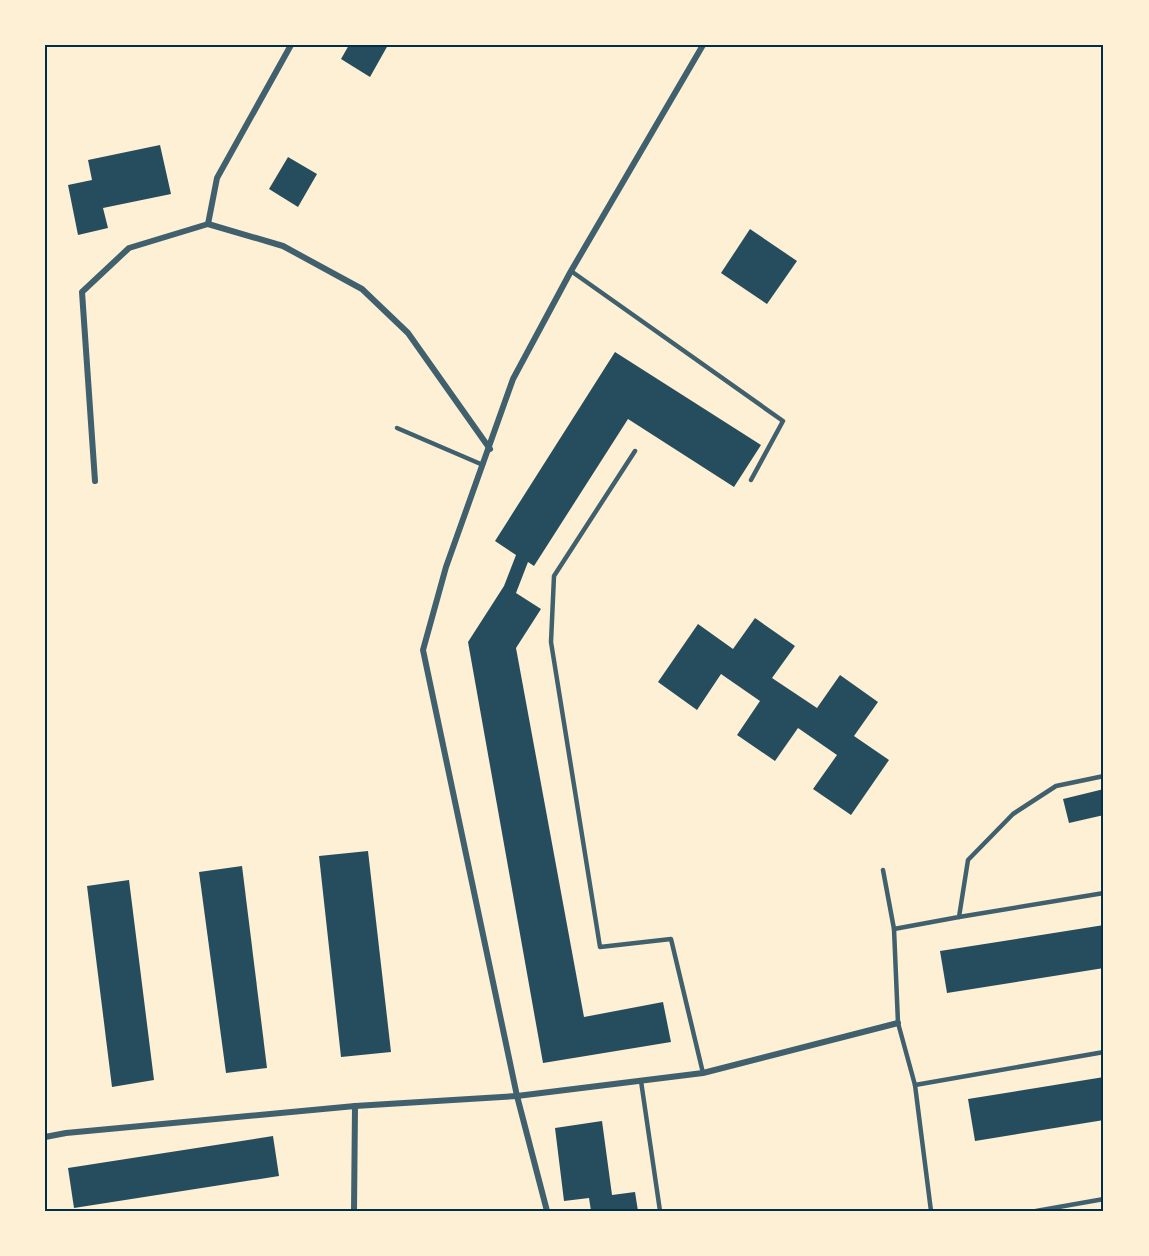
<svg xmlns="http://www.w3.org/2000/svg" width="1149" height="1256" font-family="'Exo 2',sans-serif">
	<rect width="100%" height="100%" fill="#fdf0d5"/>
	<g fill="#264d5e">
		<polygon points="349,45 388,45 370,77 341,59"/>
		<polygon points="160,145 171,194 103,208 108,228 78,235 68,185 92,180 88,160"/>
		<polygon points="288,157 317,174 298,207 269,189"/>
		<polygon points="750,229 797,261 767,304 721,273"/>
		<polygon points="615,352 761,445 734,487 628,419 534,566 528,562 516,593 541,609 516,648 584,1017 663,1002 671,1042 543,1063 468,642 504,586 516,555 495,541"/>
		<polygon points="755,618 795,646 772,678 817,708 840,675 878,702 854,736 889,760 851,815 813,789 837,755 798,728 775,761 737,735 760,701 721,674 697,710 658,682 698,624 733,649"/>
		<polygon points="1104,789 1104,815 1069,823 1063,799"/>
		<polygon points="368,851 391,1052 341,1057 319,856"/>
		<polygon points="242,866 267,1068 226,1073 199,872"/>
		<polygon points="129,880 154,1080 112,1087 87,886"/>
		<polygon points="1104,925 1104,968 947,993 940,951"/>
		<polygon points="1104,1077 1104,1120 975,1141 968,1099"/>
		<polygon points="602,1121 612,1195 635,1192 638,1211 591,1211 589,1198 564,1201 555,1128"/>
		<polygon points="273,1136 279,1176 74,1208 68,1168"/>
	</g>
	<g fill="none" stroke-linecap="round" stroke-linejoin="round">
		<g stroke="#3f606c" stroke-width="4.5">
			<polyline points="571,271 783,421 751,480"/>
			<polyline points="397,428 483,465"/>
			<polyline points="635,451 554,576 551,642 600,947 671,939 703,1073"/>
			<polyline points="883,870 894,929 898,1023 915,1085 931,1211"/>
			<polyline points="959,917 1104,893"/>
			<polyline points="894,929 959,917 968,860 1013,814 1056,786 1104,776"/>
			<polyline points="641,1081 660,1211"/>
			<polyline points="915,1085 1104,1052"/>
			<polyline points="1036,1211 1104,1199"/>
		</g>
		<g stroke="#3f606c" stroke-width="6">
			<polyline points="208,224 217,178 291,45"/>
			<polyline points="95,481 82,292 129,248 208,224 283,246 362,289 408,333 490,449"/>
			<polyline points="45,1137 66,1133 355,1106 517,1096 703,1073 898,1023"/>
			<polyline points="354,1211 355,1106"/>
			<polyline points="547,1211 517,1096 423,650 446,567 513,379 571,271 703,45"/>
		</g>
	</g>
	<rect width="1149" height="1256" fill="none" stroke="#fdf0d5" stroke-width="93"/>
	<rect x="46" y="46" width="1056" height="1164" fill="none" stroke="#003049" stroke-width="2"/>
</svg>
